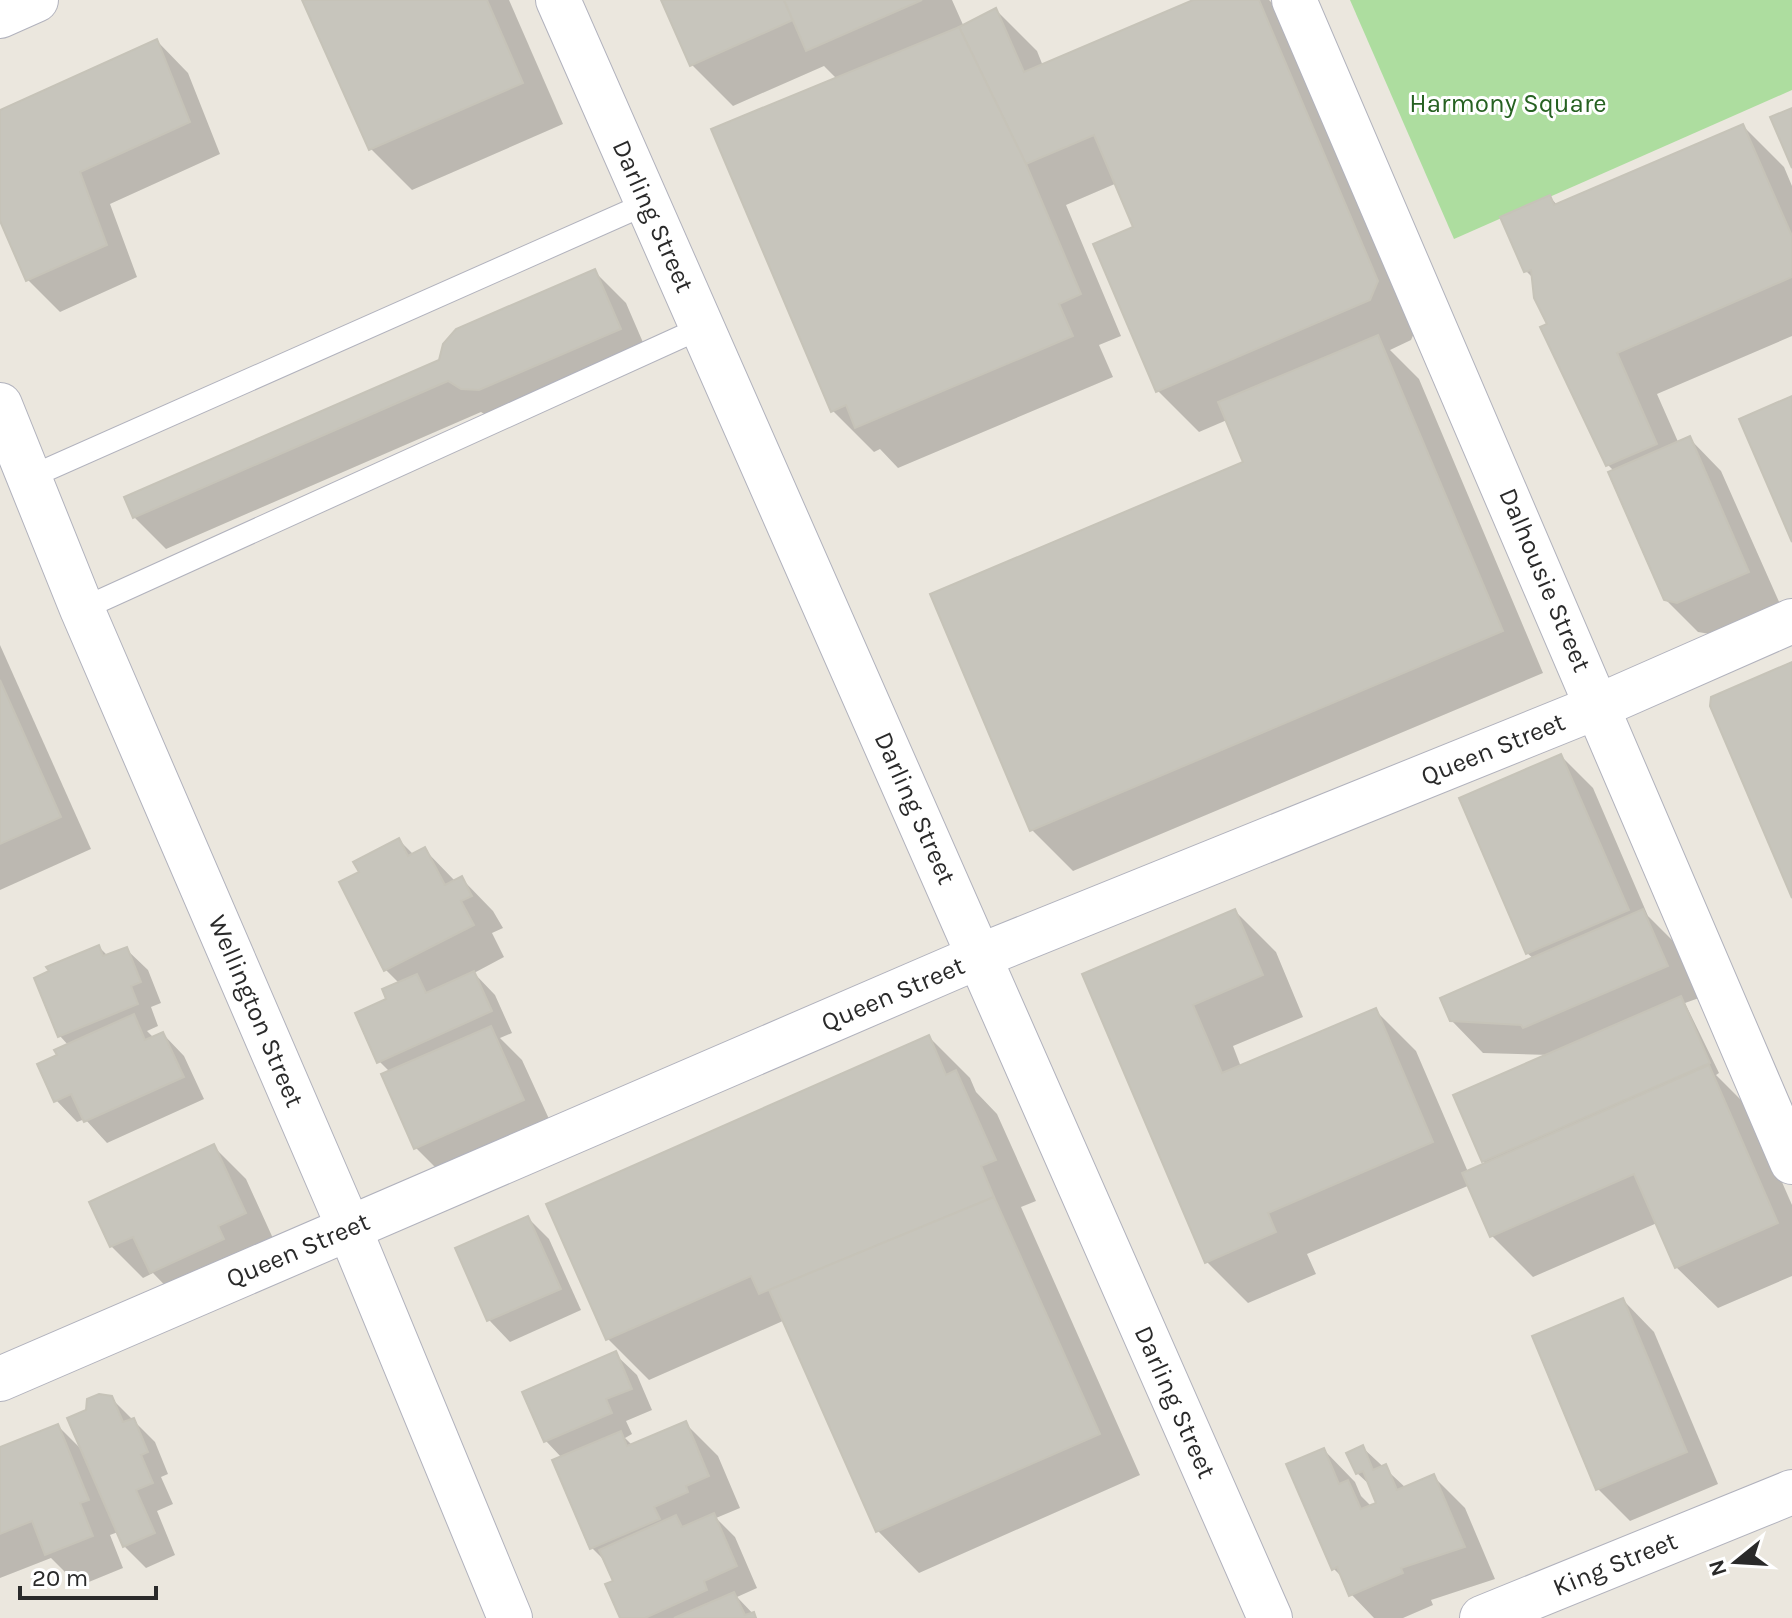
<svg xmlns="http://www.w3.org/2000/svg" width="1792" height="1618" font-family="Karla,sans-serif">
	<rect width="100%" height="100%" fill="#ebe7de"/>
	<polygon fill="#addd9f" points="1350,0 1792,0 1792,90 1454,239"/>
	<g fill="#0003">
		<polygon points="305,0 509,0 563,124 412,190 371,149"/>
		<polygon points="663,0 952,0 964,27 996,10 1037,51 1043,66 1198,0 1269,0 1289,20 1418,324 1411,340 1390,350 1419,379 1543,673 1073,871 1032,830 1246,463 1227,420 1199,432 1158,391 1136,228 1117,183 1066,205 1121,336 1099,345 1113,377 898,468 880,449 874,452 833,411 837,79 824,66 733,106 692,65"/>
		<polygon points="157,41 188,73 220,154 110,204 137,277 60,312 28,280 0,216 0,113"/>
		<polygon points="1743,126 1784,167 1792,186 1792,336 1657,394 1679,444 1690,439 1721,471 1780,604 1710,634 1698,632 1665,599 1615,472 1608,465 1549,324 1534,279 1526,271 1550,197 1558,206"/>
		<polygon points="594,271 626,303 651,361 494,420 481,412 166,549 134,517 440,361"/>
		<polygon points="0,645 91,849 0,890"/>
		<polygon points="1561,756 1593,788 1648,916 1675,943 1699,998 1685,1003 1719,1073 1716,1075 1750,1109 1792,1205 1792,1276 1718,1308 1676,1267 1657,1223 1533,1277 1492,1236 1470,1185 1307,1254 1316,1274 1248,1303 1207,1262 1084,975 1235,911 1276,952 1303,1017 1233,1046 1241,1067 1375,1010 1416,1051 1468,1172 1486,1164 1483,1161 1549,1055 1483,1053 1451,1020 1534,959 1527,953"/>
		<polygon points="399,840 414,855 424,849 456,882 462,879 493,911 503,928 492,933 504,957 474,973 495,995 512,1033 500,1038 522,1060 555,1132 448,1180 416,1148 384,1075 390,1072 379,1061 388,1000 400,984 386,970 361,873"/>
		<polygon points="99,947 108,956 126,949 148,970 161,1003 151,1007 158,1026 147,1031 154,1038 163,1034 184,1056 204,1099 107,1143 85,1119 77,1122 56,1100 59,1056 69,1046 60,1036"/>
		<polygon points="929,1037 970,1078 976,1092 997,1114 1036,1201 1021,1207 1140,1475 919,1573 878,1531 785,1320 649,1380 608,1339"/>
		<polygon points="214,1147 246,1179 276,1245 183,1304 153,1273 143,1278 111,1246"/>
		<polygon points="528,1218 549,1239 581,1310 510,1342 489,1320"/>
		<polygon points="1623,1300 1654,1332 1718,1484 1630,1521 1598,1489"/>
		<polygon points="615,1354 637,1375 652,1410 626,1421 632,1434 625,1438 633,1446 686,1424 718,1456 740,1508 716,1518 735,1537 757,1588 737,1597 757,1618 622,1618 616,1582 607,1563 591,1547 562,1458 546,1441"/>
		<polygon points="111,1398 155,1442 168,1474 161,1477 173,1504 157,1511 175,1555 146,1568 124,1546 118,1532 110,1535 123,1568 79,1586 51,1558 0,1578 0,1449 58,1426 83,1451"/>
		<polygon points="1363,1448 1406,1488 1433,1476 1465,1508 1495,1579 1431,1600 1433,1605 1403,1618 1374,1618 1351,1594 1345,1580 1333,1568 1324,1450 1355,1482 1361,1496 1372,1507 1379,1504 1372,1487 1357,1473"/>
	</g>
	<g fill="#c7c5bc" stroke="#c6c3b8" stroke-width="2">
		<polygon points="302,0 487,0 523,83 369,150"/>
		<polygon points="661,0 784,0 793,20 690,66"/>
		<polygon points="784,0 922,0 806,51"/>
		<polygon points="1193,0 1259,0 1378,281 1370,300 1156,392 1093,244 1133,227 1094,135 1026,164 959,27 996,8 1024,72"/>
		<polygon points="959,27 1026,164 1081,294 1059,304 1073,336 855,428 846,405 831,412 711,129"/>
		<polygon points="157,39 190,122 80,172 107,245 26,281 0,221 0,110"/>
		<polygon points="1792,108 1792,168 1770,117"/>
		<polygon points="1743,124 1792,236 1792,277 1617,353 1657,444 1606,466 1540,327 1547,324 1534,298 1531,270 1524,272 1500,217 1550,195 1554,205"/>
		<polygon points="595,269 621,329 479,390 461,389 448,381 133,518 124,497 439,360 443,344 456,329"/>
		<polygon points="1378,335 1503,631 1030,831 930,594 1243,462 1218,402"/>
		<polygon points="1792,396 1792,542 1739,419"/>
		<polygon points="1690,436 1749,572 1677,603 1664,600 1608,472"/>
		<polygon points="1792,662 1792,898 1710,706 1711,697"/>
		<polygon points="0,680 61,817 0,844"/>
		<polygon points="1561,754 1629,910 1526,954 1459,798"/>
		<polygon points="399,838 408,856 425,847 445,885 462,876 472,896 461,901 474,925 384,971 339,882 359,872 353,862"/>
		<polygon points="1235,909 1263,975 1193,1005 1222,1073 1376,1008 1433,1142 1268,1213 1276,1232 1205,1263 1082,974"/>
		<polygon points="1643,909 1668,966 1523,1028 1521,1025 1450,1021 1440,998"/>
		<polygon points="99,945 103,956 127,947 141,982 131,986 138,1004 58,1037 34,978 49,971 46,967"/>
		<polygon points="474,971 492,1011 377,1063 355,1013 386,999 382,989 417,974 426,993"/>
		<polygon points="1681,996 1710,1063 1482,1162 1453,1095"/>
		<polygon points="134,1014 145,1040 163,1032 184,1077 84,1122 71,1094 54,1102 37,1064 57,1055 54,1050"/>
		<polygon points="491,1026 524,1100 414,1149 381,1074"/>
		<polygon points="929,1035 946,1075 956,1070 996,1160 981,1166 994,1197 759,1294 751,1276 606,1340 546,1204"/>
		<polygon points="1709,1065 1778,1223 1675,1268 1634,1174 1490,1237 1462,1173"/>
		<polygon points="214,1144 246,1213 218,1226 224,1239 150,1273 133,1237 110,1247 89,1202"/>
		<polygon points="994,1197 1100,1434 876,1532 769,1290"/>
		<polygon points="528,1216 561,1289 487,1321 455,1248"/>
		<polygon points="1623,1298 1687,1452 1596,1490 1532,1336"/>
		<polygon points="616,1351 632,1389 606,1399 612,1413 544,1442 522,1392"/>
		<polygon points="99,1394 112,1396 123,1422 134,1418 148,1452 141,1455 153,1483 136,1490 155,1533 123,1547 67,1418 86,1410 87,1399"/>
		<polygon points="686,1421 709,1476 686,1486 688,1492 654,1507 660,1519 590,1549 552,1460 621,1431 627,1446"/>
		<polygon points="58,1424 89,1500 80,1503 93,1536 45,1555 32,1521 0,1534 0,1447"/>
		<polygon points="1363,1445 1373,1470 1386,1464 1397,1490 1434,1474 1465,1547 1401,1568 1403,1573 1349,1596 1337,1567 1332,1570 1286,1464 1324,1448 1339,1484 1348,1480 1361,1509 1376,1503 1363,1471 1356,1474 1346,1453"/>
		<polygon points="714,1513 737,1566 704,1581 707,1590 645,1618 620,1618 605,1584 613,1581 599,1550 676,1515 682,1527"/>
		<polygon points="734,1592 745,1615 754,1612 756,1618 674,1618"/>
	</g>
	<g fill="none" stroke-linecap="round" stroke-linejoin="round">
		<defs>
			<g id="lane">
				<polyline points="28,478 648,203"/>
				<polyline points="82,609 703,327"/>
			</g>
			<g id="street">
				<polyline points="558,0 1270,1618"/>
				<polyline points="0,1379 980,956 1599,706 1792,621"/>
				<polyline points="1482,1618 1792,1492"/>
			</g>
			<g id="secondary">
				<polyline points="1294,0 1792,1162"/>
				<polyline points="0,16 36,0"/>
				<polyline points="0,405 82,609 349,1228 510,1618"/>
			</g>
		</defs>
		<use href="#lane" stroke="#b1b2bd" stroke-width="24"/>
		<use href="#street" stroke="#b1b2bd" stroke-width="46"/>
		<use href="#secondary" stroke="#b1b2bd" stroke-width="46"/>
		<use href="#lane" stroke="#fff" stroke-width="22"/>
		<use href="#street" stroke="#fff" stroke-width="44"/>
		<use href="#secondary" stroke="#fff" stroke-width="44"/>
	</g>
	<g text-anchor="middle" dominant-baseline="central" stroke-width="6" stroke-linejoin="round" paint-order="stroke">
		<g font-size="26" fill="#266121" stroke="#fff">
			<text x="1508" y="103">Harmony Square</text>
		</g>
		<g font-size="26" fill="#2a2a2a" stroke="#fff">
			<text transform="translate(653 216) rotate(66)">Darling Street</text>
			<text transform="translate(1545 580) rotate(67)">Dalhousie Street</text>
			<text transform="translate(1493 749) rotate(-22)">Queen Street</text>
			<text transform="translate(915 808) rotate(66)">Darling Street</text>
			<text transform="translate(893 994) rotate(-23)">Queen Street</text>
			<text transform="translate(256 1011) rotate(67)">Wellington Street</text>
			<text transform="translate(298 1250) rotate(-23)">Queen Street</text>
			<text transform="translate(1175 1402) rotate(66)">Darling Street</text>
			<text transform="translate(1615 1564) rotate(-22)">King Street</text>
		</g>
	</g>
	<g transform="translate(1736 1562) rotate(252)" stroke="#ffffff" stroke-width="6" paint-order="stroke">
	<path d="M0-6L14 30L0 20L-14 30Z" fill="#2a2a2a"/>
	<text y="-12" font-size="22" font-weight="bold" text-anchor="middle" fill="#2a2a2a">N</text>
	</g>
	<path d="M20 1586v12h136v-12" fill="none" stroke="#2a2a2a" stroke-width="4"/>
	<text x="32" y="1586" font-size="24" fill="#2a2a2a" stroke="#ffffff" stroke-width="6" paint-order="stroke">20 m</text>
</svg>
